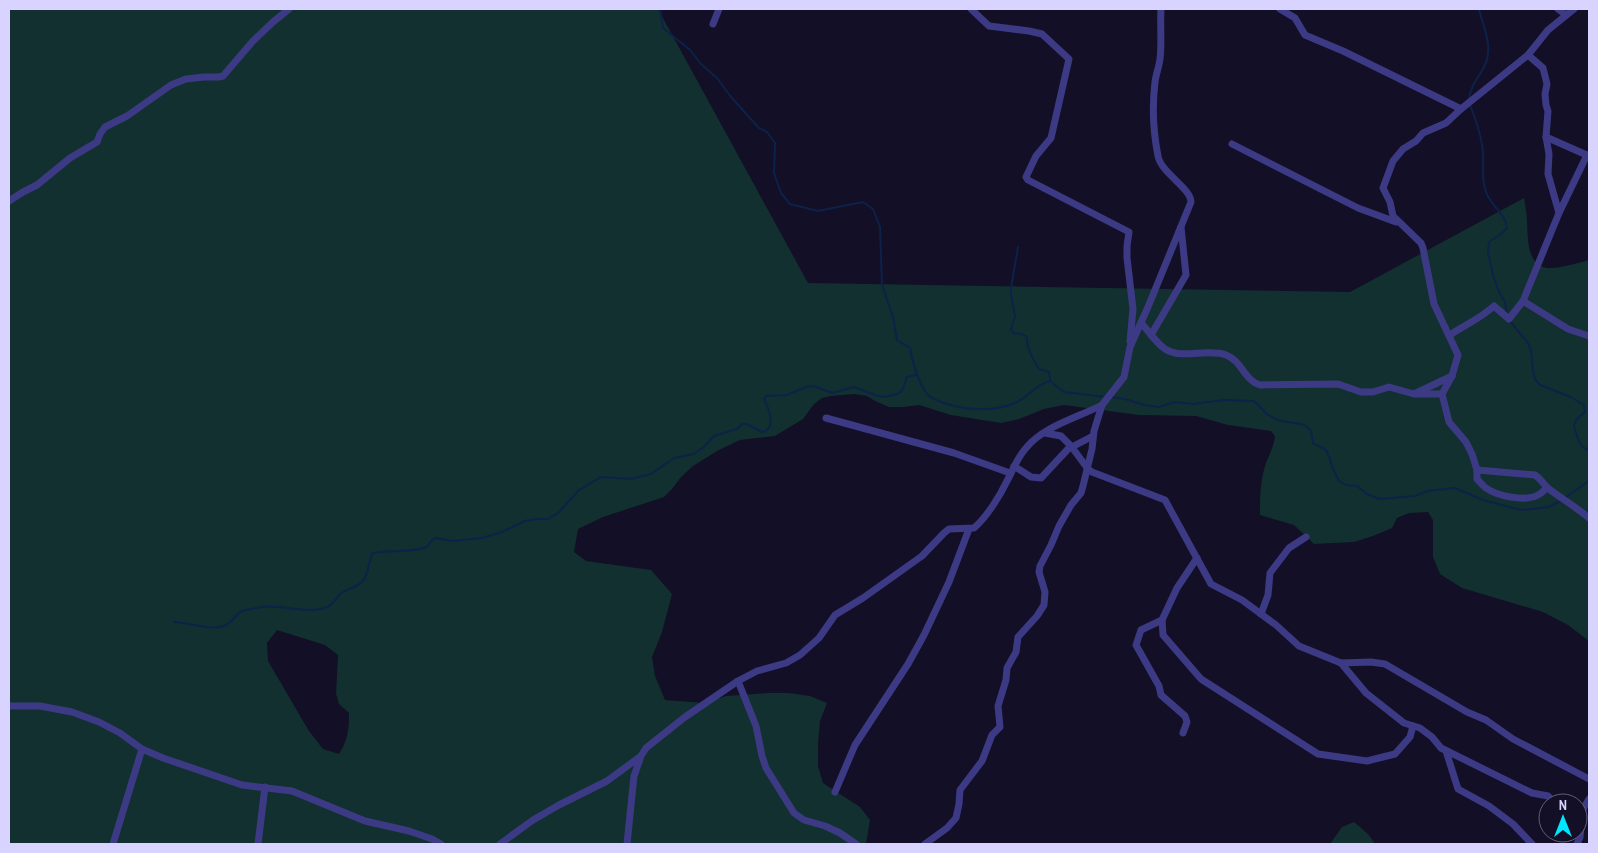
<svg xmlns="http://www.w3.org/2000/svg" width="1598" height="853" font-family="'Archivo Narrow',sans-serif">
	<rect width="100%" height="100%" fill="#130f26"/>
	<g fill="#12302f" fill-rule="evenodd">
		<path d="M 9,9 L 658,9 L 808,283 L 1350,292 L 1524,198 C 1525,205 1527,213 1527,221 C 1528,236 1526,265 1547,268 C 1557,269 1579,263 1589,260 L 1589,641 L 1568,625 L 1543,612 L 1462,588 L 1440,574 L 1433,557 L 1433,520 L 1428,512 L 1409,513 L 1397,518 L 1392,528 L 1373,536 L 1354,542 L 1314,544 L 1294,525 L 1260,515 C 1260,498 1260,480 1266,463 C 1270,453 1274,446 1275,436 L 1271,431 L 1228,425 L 1196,416 L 1139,415 L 1064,405 L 1044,409 L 1019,419 L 1001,423 L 951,415 L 919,405 L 903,407 L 889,407 L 875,401 L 867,396 L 854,394 L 831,396 L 822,398 L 814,404 L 803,419 L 775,436 L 740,440 L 717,451 L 693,466 L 681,477 L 672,489 L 664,497 L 603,517 L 578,529 L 574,552 L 586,561 L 651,570 L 672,594 L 662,632 L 652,657 L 655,676 L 665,700 L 705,703 L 726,696 L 768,693 L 788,693 L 810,696 L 827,703 L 820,721 L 818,744 L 818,766 L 823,783 L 860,807 L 870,820 L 866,844 L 9,844 ZM 277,630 L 325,645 L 338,655 L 336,694 L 339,704 L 349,713 C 349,729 348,740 339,754 L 323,749 L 309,731 L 268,661 L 267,643 Z"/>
		<polygon points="1354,822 1368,834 1375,844 1330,844 1342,827"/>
	</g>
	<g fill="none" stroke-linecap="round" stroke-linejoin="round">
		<g stroke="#0c2248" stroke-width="2">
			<path d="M 660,9 L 663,28 L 690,50 L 701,64 L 717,78 L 731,97 L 759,128 L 767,132 L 775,143 L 774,173 L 781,193 L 790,204 L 818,211 L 863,202 L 873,209 L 880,227 L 882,285 L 893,317 L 897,340 L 910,348 C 913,364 917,380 927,394 C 929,397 933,398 936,400 C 960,410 991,413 1015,403 C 1029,397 1036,384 1050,381 L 1064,392 L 1106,397"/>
			<path d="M 1469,100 C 1470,81 1487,71 1488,54 C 1490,39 1482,23 1479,9"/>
			<path d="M 1470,105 C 1476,120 1482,136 1483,153 C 1484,166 1481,180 1486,192 C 1490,205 1506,214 1507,228 L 1501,234 L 1489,242 L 1488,252 L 1493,275 L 1499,292 L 1505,302 L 1507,314"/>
			<path d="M 1018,247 L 1011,288 L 1011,294 L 1015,316 L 1011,329 L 1013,333 L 1022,334 L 1027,337 C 1026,348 1033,359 1039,369 L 1049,372 L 1050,380"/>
			<polyline points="1510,321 1528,343 1531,350 1533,371 1535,379 1540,385 1571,397 1584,405 1585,412 1576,420 1574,426 1579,442 1583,447 1589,451"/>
			<polyline points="1111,397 1125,399 1144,405 1159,407 1175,402 1193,404 1223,400 1254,401 1267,414 1277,420 1305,425 1311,431 1313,443 1326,450 1330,459 1333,469 1339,481 1346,485 1357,486 1367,494 1379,499 1415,496 1427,491 1455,488 1483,500 1521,510 1549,507 1562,500"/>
			<polyline points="1566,497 1589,481"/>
			<path d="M 174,622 C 189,622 212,632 226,625 C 231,623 235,616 240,612 C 246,609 256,608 262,607 C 283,604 307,615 327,607 C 336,603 336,596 343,592 C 350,588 361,586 365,578 C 369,570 368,561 373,553 C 391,550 410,553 427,547 L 431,541 L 435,538 L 453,541 L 482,538 L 502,532 L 525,521 L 536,519 L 548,519 L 558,513 L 579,490 L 601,477 L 631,479 L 651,474 L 674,458 L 694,454 L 705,446 L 714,436 L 737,429 L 742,424 L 747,424 L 762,432 C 777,429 769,409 764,399 L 766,396 L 787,395 L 806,387 L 814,386 L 832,393 L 854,387 L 875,395 L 884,397 L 898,394 L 903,389 L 907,377 L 916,375"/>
		</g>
		<g stroke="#3d3a85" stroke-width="7">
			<polyline points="971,9 989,26 1029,31 1042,34 1069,59 1051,138 1036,156 1026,177 1028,180 1129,232 1127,246 1127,258 1133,309 1130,341"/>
			<polyline points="1280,9 1295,18 1305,35 1343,51 1461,109"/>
			<polyline points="1558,9 1566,15"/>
			<polyline points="713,24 719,9"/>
			<polyline points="1546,137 1589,156"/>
			<polyline points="1232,144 1358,208 1396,222"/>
			<polyline points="9,201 23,192 37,185 70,158 97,142 100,134 105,127 127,116 171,85 186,79 204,77 219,77 223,76 253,41 273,22 289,9"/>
			<polyline points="1559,213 1587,155"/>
			<polyline points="1523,301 1559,213 1548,174 1549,154 1546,137 1548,111 1546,105 1545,94 1547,84 1543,68 1528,55"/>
			<path d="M 1141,323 C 1149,331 1155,342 1165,349 C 1182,360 1207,348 1226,355 C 1242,361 1244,380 1260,385 L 1338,384 L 1361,392 L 1373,392 L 1389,387 L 1414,394 L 1442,394"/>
			<polyline points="1151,335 1186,275 1181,227"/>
			<path d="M 1450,335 C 1465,325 1481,318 1494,306 L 1509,319 L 1523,301 L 1568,329 L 1589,336"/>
			<polyline points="1416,393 1452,376"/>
			<polyline points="826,418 954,453 1010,473"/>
			<polyline points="1045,433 1061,436 1071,446 1088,469 1092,472 1165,500 1211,584 1242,600 1276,625 1299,646 1341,663 1366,693 1404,723 1420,728 1432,737 1441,748 1532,793 1548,796 1555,803"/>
			<polyline points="1014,466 1031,477 1041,478 1068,449 1093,436"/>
			<path d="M 1477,470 L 1535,475 C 1541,479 1544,485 1549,489 C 1562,499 1576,507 1589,518"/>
			<path d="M 1547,488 C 1544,490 1541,494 1538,495 C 1525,502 1497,496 1486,488 C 1483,486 1480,482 1477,479 L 1477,470 L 1472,454 L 1466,442 L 1449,422 L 1442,394 L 1452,376 L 1458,355 L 1434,304 L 1423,248 L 1421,243 L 1393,216 L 1390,202 L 1383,188 L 1393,161 L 1403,149 L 1416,141 L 1423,133 L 1446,123 L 1461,109 L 1528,55 L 1548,30 L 1574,9"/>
			<polyline points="1261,614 1268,595 1270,573 1289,548 1306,537"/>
			<polyline points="1162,620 1163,635 1201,679 1318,754 1367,761 1395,754 1410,737 1413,726"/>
			<polyline points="1341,663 1371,662 1385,664 1467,712 1486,720 1513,739 1589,779"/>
			<polyline points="738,681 756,726 762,756 766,768 794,813 804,820 825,826 840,833 856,844"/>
			<polyline points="9,706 40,706 72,712 99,722 120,733 142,749 163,758 242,785 292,791 365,821 409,831 432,839 441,844"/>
			<polyline points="1183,733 1187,722 1185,716 1161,695 1159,686 1136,645 1141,630 1162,620 1177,588 1197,558"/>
			<polyline points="1446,751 1458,789 1489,806 1513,824 1532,844"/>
			<polyline points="835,792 855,745 908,664 924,635 949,582 969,529"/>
			<polyline points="1578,810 1583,809 1589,799"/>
			<polyline points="113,844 142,749"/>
			<polyline points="258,844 265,787"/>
			<path d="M 500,844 L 533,820 L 559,805 L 607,781 L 641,756 L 646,748 L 685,717 L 738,681 L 757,671 L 786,663 L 800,655 L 819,638 L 835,615 L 863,598 L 922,556 L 944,533 L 949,529 L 974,528 C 986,518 1000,496 1007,481 C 1013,470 1017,458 1026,448 C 1044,426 1077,418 1102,405 L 1124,377 L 1130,347 L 1148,307 L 1191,202 C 1191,188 1161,173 1158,156 C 1153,131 1152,107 1155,82 C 1156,74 1159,67 1160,59 C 1162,43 1160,25 1161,9"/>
			<polyline points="627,844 634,776 640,759"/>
			<polyline points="925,844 947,828 956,818 959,804 960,790 982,761 992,735 1000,727 998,706 1006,680 1007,668 1016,652 1018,637 1037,616 1044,605 1045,592 1039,572 1040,566 1051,545 1059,526 1071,505 1081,493 1083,486 1092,449 1094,431 1102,405"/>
			<polyline points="1577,844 1580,837 1583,809"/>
		</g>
	</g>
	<rect width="1598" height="853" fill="none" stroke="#d9d4ff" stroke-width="20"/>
	<g transform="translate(1563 818)"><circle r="24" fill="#130f26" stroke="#625e7d"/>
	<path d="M0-4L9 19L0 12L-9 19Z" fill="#00e5ff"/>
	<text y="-8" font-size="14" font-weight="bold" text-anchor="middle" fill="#d9d4ff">N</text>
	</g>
</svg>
